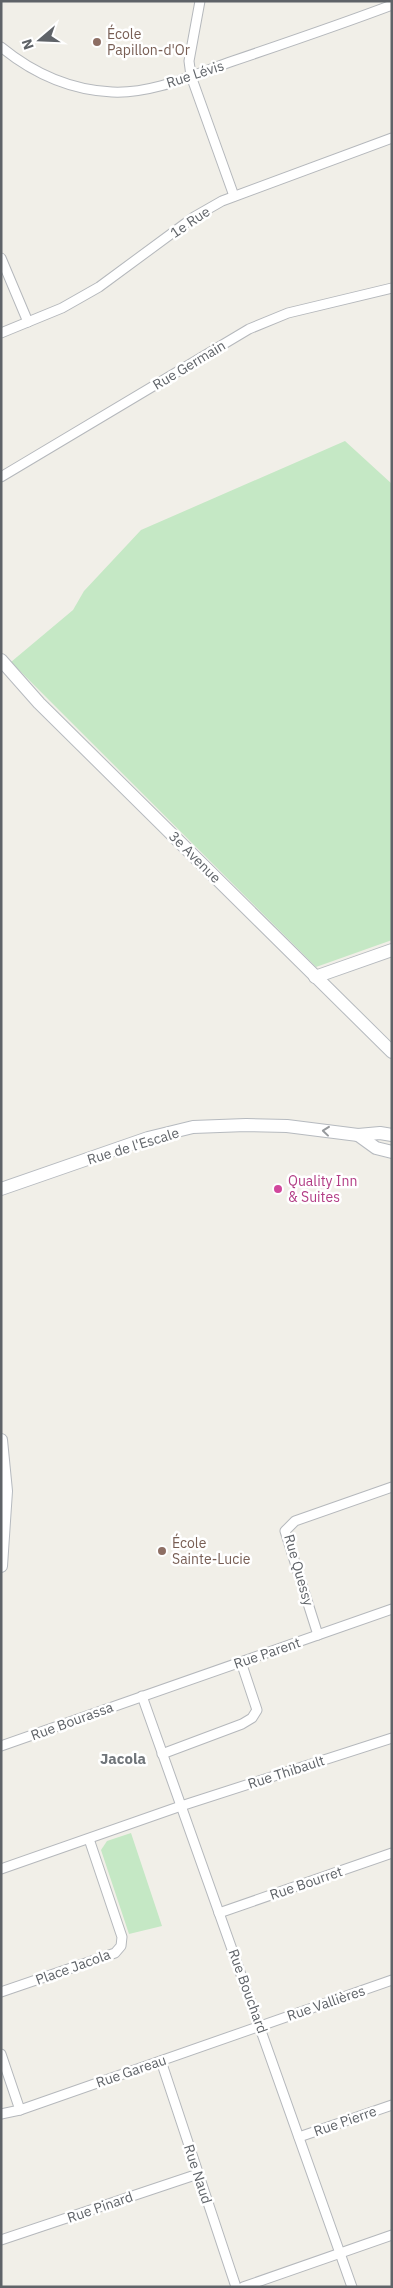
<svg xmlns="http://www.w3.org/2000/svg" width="393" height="2288" font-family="'IBM Plex Sans',sans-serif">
	<rect width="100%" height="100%" fill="#f1efe8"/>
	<g fill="#c5e8c5">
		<polygon points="345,441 392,484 392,940 316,967 11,662 73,610 84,591 141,530"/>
		<polygon points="131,1833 162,1926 129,1934 101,1850 107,1841"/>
	</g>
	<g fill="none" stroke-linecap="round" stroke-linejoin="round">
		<defs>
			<g id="street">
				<polyline points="200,1 189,61 191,76 234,196"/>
				<path d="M 1,47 C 34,74 70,90 112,92 C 153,94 195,74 233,61 C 286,43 339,25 392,5"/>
				<polyline points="1,258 28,322"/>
				<polyline points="1,333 62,308 99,287 194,217 222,201 392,138"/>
				<polyline points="1,477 249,329 288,313 392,288"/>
				<polyline points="318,1635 285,1531 295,1521 392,1487"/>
				<polyline points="142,1696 352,2287"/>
				<polyline points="1,1746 392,1609"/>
				<polyline points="162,1754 242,1724 252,1718 257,1710 241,1662"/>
				<polyline points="1,1869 181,1806 392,1738"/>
				<polyline points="219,1913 392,1853"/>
				<polyline points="1,1992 115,1953 121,1946 122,1937 89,1839"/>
				<polyline points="1,2054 20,2110"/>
				<polyline points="161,2061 236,2287"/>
				<polyline points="1,2114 20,2110 392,1980"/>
				<polyline points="299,2137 392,2105"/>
				<polyline points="1,2240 198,2174"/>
				<polyline points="243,2287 392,2235"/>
			</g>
			<g id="secondary">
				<polyline points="1,660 39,703 392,1052"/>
				<polyline points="315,977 392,950"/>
				<polyline points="358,1135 376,1148 392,1152"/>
				<polyline points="1,1189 148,1138 193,1127 246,1125 287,1126 358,1135 380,1133 392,1135"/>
				<polyline points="1,1440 6,1491 1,1566"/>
			</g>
		</defs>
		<use href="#street" stroke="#b5b8bc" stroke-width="11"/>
		<use href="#secondary" stroke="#b6babf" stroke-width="14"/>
		<use href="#street" stroke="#fff" stroke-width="9"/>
		<use href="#secondary" stroke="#fff" stroke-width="12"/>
	</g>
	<defs><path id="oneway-chevron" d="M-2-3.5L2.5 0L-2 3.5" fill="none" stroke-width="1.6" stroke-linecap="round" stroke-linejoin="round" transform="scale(1.25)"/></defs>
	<use stroke="#979a9d" href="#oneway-chevron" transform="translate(326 1131) rotate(-174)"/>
	<g fill="#8d6e63" stroke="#fff" stroke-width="2">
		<circle cx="97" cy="42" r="5"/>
		<circle cx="162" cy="1551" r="5"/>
	</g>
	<circle fill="#d1479c" stroke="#fff" stroke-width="2" cx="278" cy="1189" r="5"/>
	<g text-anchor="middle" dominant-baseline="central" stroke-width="5" stroke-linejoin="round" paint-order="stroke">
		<g font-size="14" fill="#785e54" stroke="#fff" text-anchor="start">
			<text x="107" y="34">École<tspan x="107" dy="16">Papillon-d'Or</tspan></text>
			<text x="172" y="1543">École<tspan x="172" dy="16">Sainte-Lucie</tspan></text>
		</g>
		<g font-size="14" fill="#5f6368" stroke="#fff">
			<text transform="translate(195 74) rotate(-18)">Rue Lévis</text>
			<text transform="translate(190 222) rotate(-34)">1e Rue</text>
			<text transform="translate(189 365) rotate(-31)">Rue Germain</text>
			<text transform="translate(195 857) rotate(45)">3e Avenue</text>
			<text transform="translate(133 1146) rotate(-17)">Rue de l'Escale</text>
			<text transform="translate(299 1570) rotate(74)">Rue Quessy</text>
			<text transform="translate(267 1653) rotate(-19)">Rue Parent</text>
			<text transform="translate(72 1721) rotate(-20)">Rue Bourassa</text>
			<text transform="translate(286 1772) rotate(-18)">Rue Thibault</text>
			<text transform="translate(306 1883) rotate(-19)">Rue Bourret</text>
			<text transform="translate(73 1967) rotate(-20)">Place Jacola</text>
			<text transform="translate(248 1991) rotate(70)">Rue Bouchard</text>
			<text transform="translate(326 2003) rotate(-19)">Rue Vallières</text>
			<text transform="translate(131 2071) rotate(-19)">Rue Gareau</text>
			<text transform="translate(345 2121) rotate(-19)">Rue Pierre</text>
			<text transform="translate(198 2174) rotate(72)">Rue Naud</text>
			<text transform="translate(100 2207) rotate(-19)">Rue Pinard</text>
		</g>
		<g font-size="14" fill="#b23c85" stroke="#fff" text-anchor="start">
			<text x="288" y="1181">Quality Inn<tspan x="288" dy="16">&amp; Suites</tspan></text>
		</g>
		<g font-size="15" font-weight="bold" fill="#70757a" stroke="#fff">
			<text x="123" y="1758">Jacola</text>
		</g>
	</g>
	<rect width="393" height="2288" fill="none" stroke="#5f6368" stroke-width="5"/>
	<g transform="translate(40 40) rotate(251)" stroke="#ffffff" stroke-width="4" paint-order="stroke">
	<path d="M0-4L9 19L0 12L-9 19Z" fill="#5f6368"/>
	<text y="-8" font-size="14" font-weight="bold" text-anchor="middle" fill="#5f6368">N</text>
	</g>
</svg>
